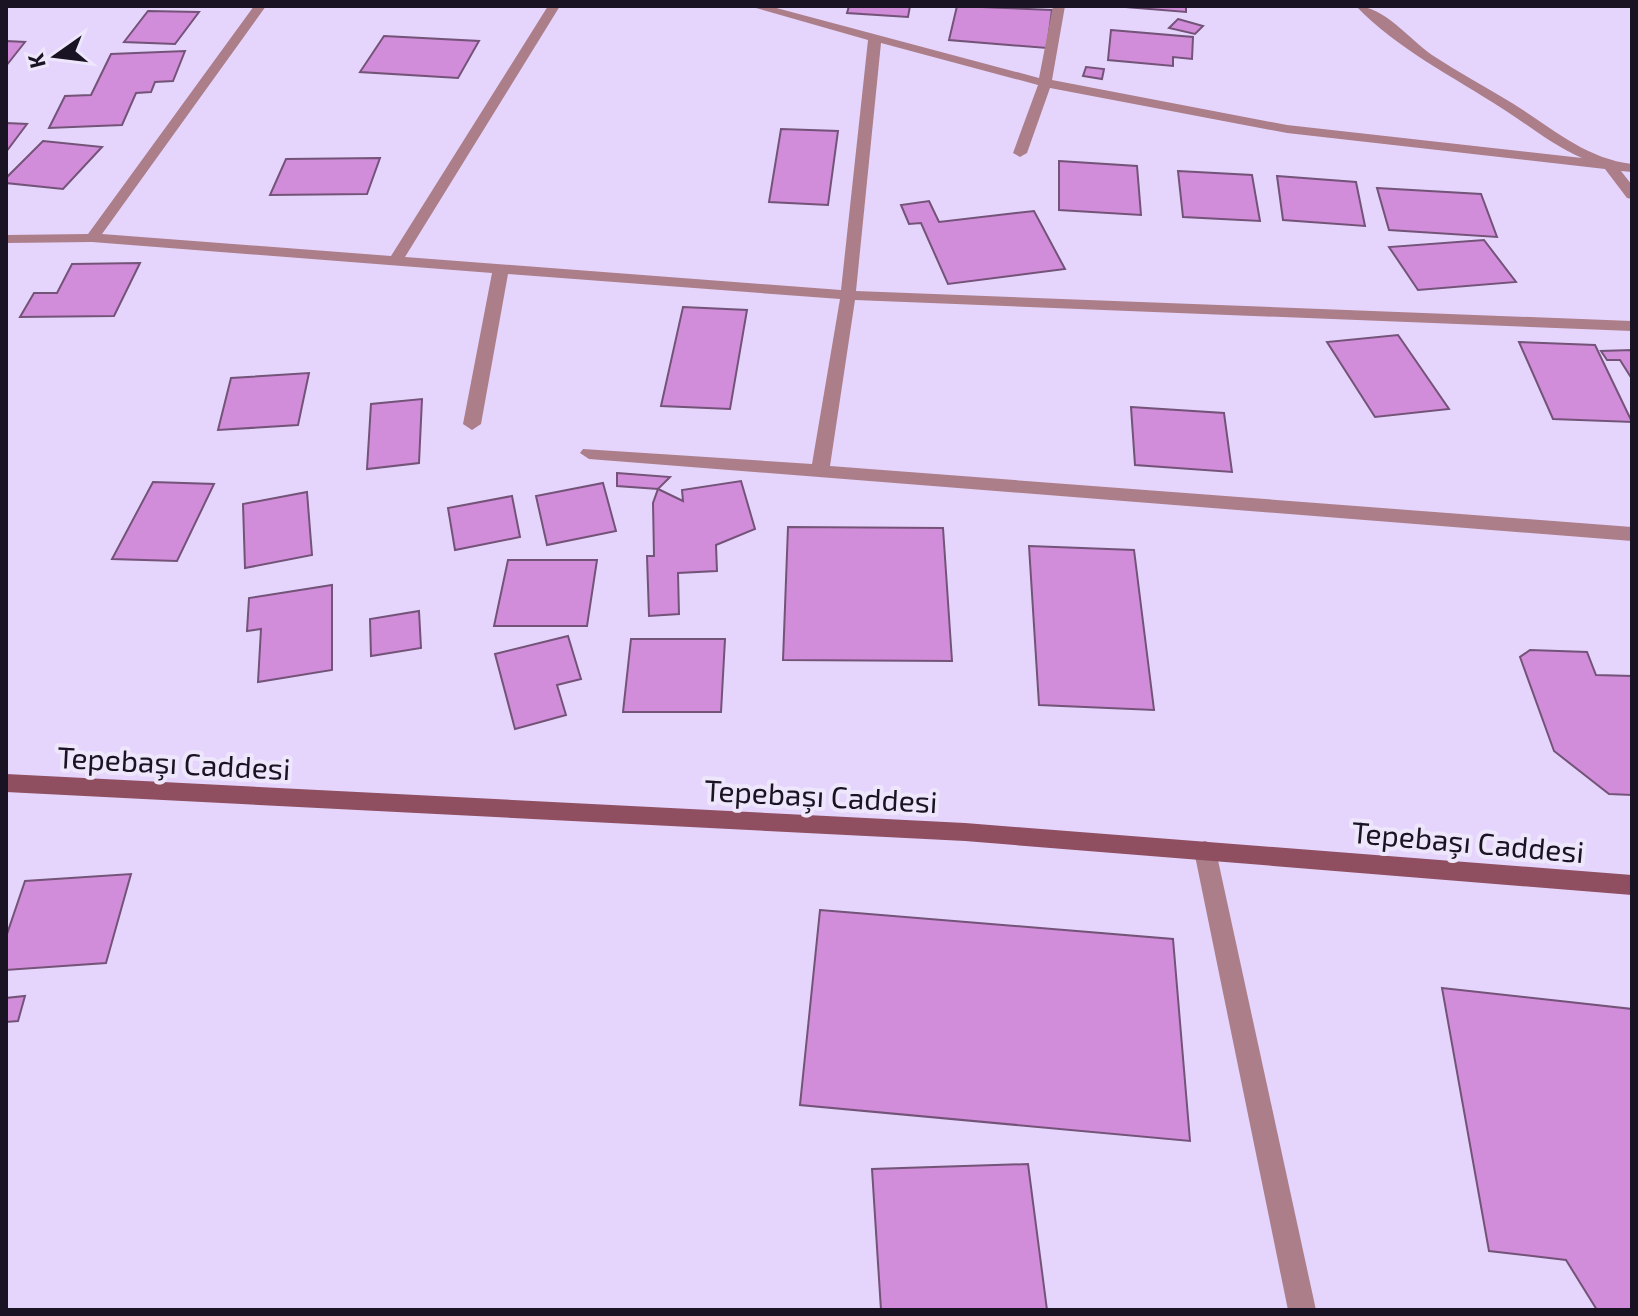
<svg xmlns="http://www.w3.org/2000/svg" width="1638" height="1316" font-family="'Exo 2',sans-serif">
	<rect width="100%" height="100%" fill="#e5d5fd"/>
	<g fill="#d18dd9" stroke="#745378" stroke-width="2">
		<polygon points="849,6 910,6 908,17 847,13"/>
		<polygon points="957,6 1052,10 1047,48 949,40"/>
		<polygon points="1113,6 1186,6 1186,12"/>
		<polygon points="148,11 199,12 175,44 124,42"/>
		<polygon points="1178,19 1203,26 1195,34 1169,28"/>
		<polygon points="1111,30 1193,37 1192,59 1173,57 1173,66 1108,60"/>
		<polygon points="384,36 479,41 458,78 360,72"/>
		<polygon points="6,41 25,42 6,66"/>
		<polygon points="185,51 173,81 155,82 151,92 136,93 122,125 49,128 65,96 91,95 111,54"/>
		<polygon points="1086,67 1104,69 1102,79 1083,76"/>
		<polygon points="6,123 27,124 6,152"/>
		<polygon points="781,129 838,131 828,205 769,202"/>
		<polygon points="43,141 102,147 63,189 6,183 6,178"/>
		<polygon points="380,158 367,194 270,195 286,159"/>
		<polygon points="1059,161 1137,166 1141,215 1059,210"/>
		<polygon points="1178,171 1252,175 1260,221 1183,217"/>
		<polygon points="1277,176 1356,182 1365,226 1283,220"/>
		<polygon points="1377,188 1481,194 1497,237 1389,230"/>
		<polygon points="929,201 939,222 1034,211 1065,269 948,284 921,223 909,224 901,205"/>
		<polygon points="1484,240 1516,282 1418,290 1389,247"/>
		<polygon points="140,263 114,316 20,317 34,293 57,293 72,264"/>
		<polygon points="683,307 747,310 730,409 661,406"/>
		<polygon points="1398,335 1449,409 1375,417 1327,342"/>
		<polygon points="1519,342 1595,345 1632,422 1553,419"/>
		<polygon points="1632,350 1632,379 1620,360 1607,360 1601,351"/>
		<polygon points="309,373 298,425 218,430 231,378"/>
		<polygon points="422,399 419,463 367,469 371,404"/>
		<polygon points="1131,407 1224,413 1232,472 1135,465"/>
		<polygon points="617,473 670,477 658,489 617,486"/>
		<polygon points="741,481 755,529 716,545 717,571 678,573 679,614 649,616 647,556 654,556 653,503 658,489 683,501 682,490"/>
		<polygon points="153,482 214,484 177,561 112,559"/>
		<polygon points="603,483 616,531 547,545 536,496"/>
		<polygon points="307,492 312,555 245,568 243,504"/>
		<polygon points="512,496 520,537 455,550 448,508"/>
		<polygon points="788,527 943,528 952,661 783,660"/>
		<polygon points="1029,546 1134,550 1154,710 1039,705"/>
		<polygon points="508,560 597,560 587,626 494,626"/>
		<polygon points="332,585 332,670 258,682 261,629 247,631 249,598"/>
		<polygon points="419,611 421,648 371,656 370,619"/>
		<polygon points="568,636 581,679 557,685 566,715 515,729 495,654"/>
		<polygon points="631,639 725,639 721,712 623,712"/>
		<polygon points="1530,650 1587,652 1596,675 1632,676 1632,795 1609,794 1554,751 1520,657"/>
		<polygon points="131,874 106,963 6,970 6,937 25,881"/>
		<polygon points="820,910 1173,939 1190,1141 800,1105"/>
		<polygon points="1442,988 1632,1009 1632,1310 1597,1310 1566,1260 1489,1251"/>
		<polygon points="25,996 18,1021 6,1022 6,998"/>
		<polygon points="1028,1164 1047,1310 881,1310 872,1169"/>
	</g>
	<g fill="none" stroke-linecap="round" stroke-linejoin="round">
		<g fill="#ac7e89" fill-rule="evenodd">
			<path d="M 254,6 L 266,6 L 102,234 L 391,256 L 548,6 L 560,6 L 405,257 L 841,290 L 868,40 L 749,6 L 769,6 L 1039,78 L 1053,6 L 1065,6 L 1052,80 L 1287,125 L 1582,158 C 1552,145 1530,126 1503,109 C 1454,77 1397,49 1356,6 C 1384,6 1409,39 1432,55 C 1458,72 1486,87 1512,103 C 1551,127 1584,158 1632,164 L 1632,172 L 1621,171 L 1632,185 L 1632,199 L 1627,198 L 1605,169 L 1287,133 L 1050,88 L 1027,153 L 1020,157 L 1013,153 L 1038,85 L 881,43 L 856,291 L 1632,321 L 1632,331 L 855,300 L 830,466 L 1632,527 L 1632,541 L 589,459 L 580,453 L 583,449 L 812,464 L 840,299 L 508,274 L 481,424 L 472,430 L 463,424 L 492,273 L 92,242 L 6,243 L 6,235 L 88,234 Z"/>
			<polygon points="1205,841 1213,844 1216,851 1316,1310 1288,1310 1194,851 1197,844"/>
		</g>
		<polygon fill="#8f4f61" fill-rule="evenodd" points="6,774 965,823 1632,875 1632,895 965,841 6,792"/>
	</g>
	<g text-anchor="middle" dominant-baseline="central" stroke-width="8" stroke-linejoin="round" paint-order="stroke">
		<g font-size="30" fill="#1a1324" stroke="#eee7fb">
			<text transform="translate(174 762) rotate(3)">Tepebaşı Caddesi</text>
			<text transform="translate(821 795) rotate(3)">Tepebaşı Caddesi</text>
			<text transform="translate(1468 841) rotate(5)">Tepebaşı Caddesi</text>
		</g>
	</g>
	<rect width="1638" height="1316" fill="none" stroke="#1a1324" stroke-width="16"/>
	<g transform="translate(56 56) rotate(256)" stroke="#eee7fb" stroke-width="6" paint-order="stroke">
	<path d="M0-6L14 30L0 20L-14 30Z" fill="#1a1324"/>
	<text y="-12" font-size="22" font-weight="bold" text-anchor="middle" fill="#1a1324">K</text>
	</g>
</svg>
